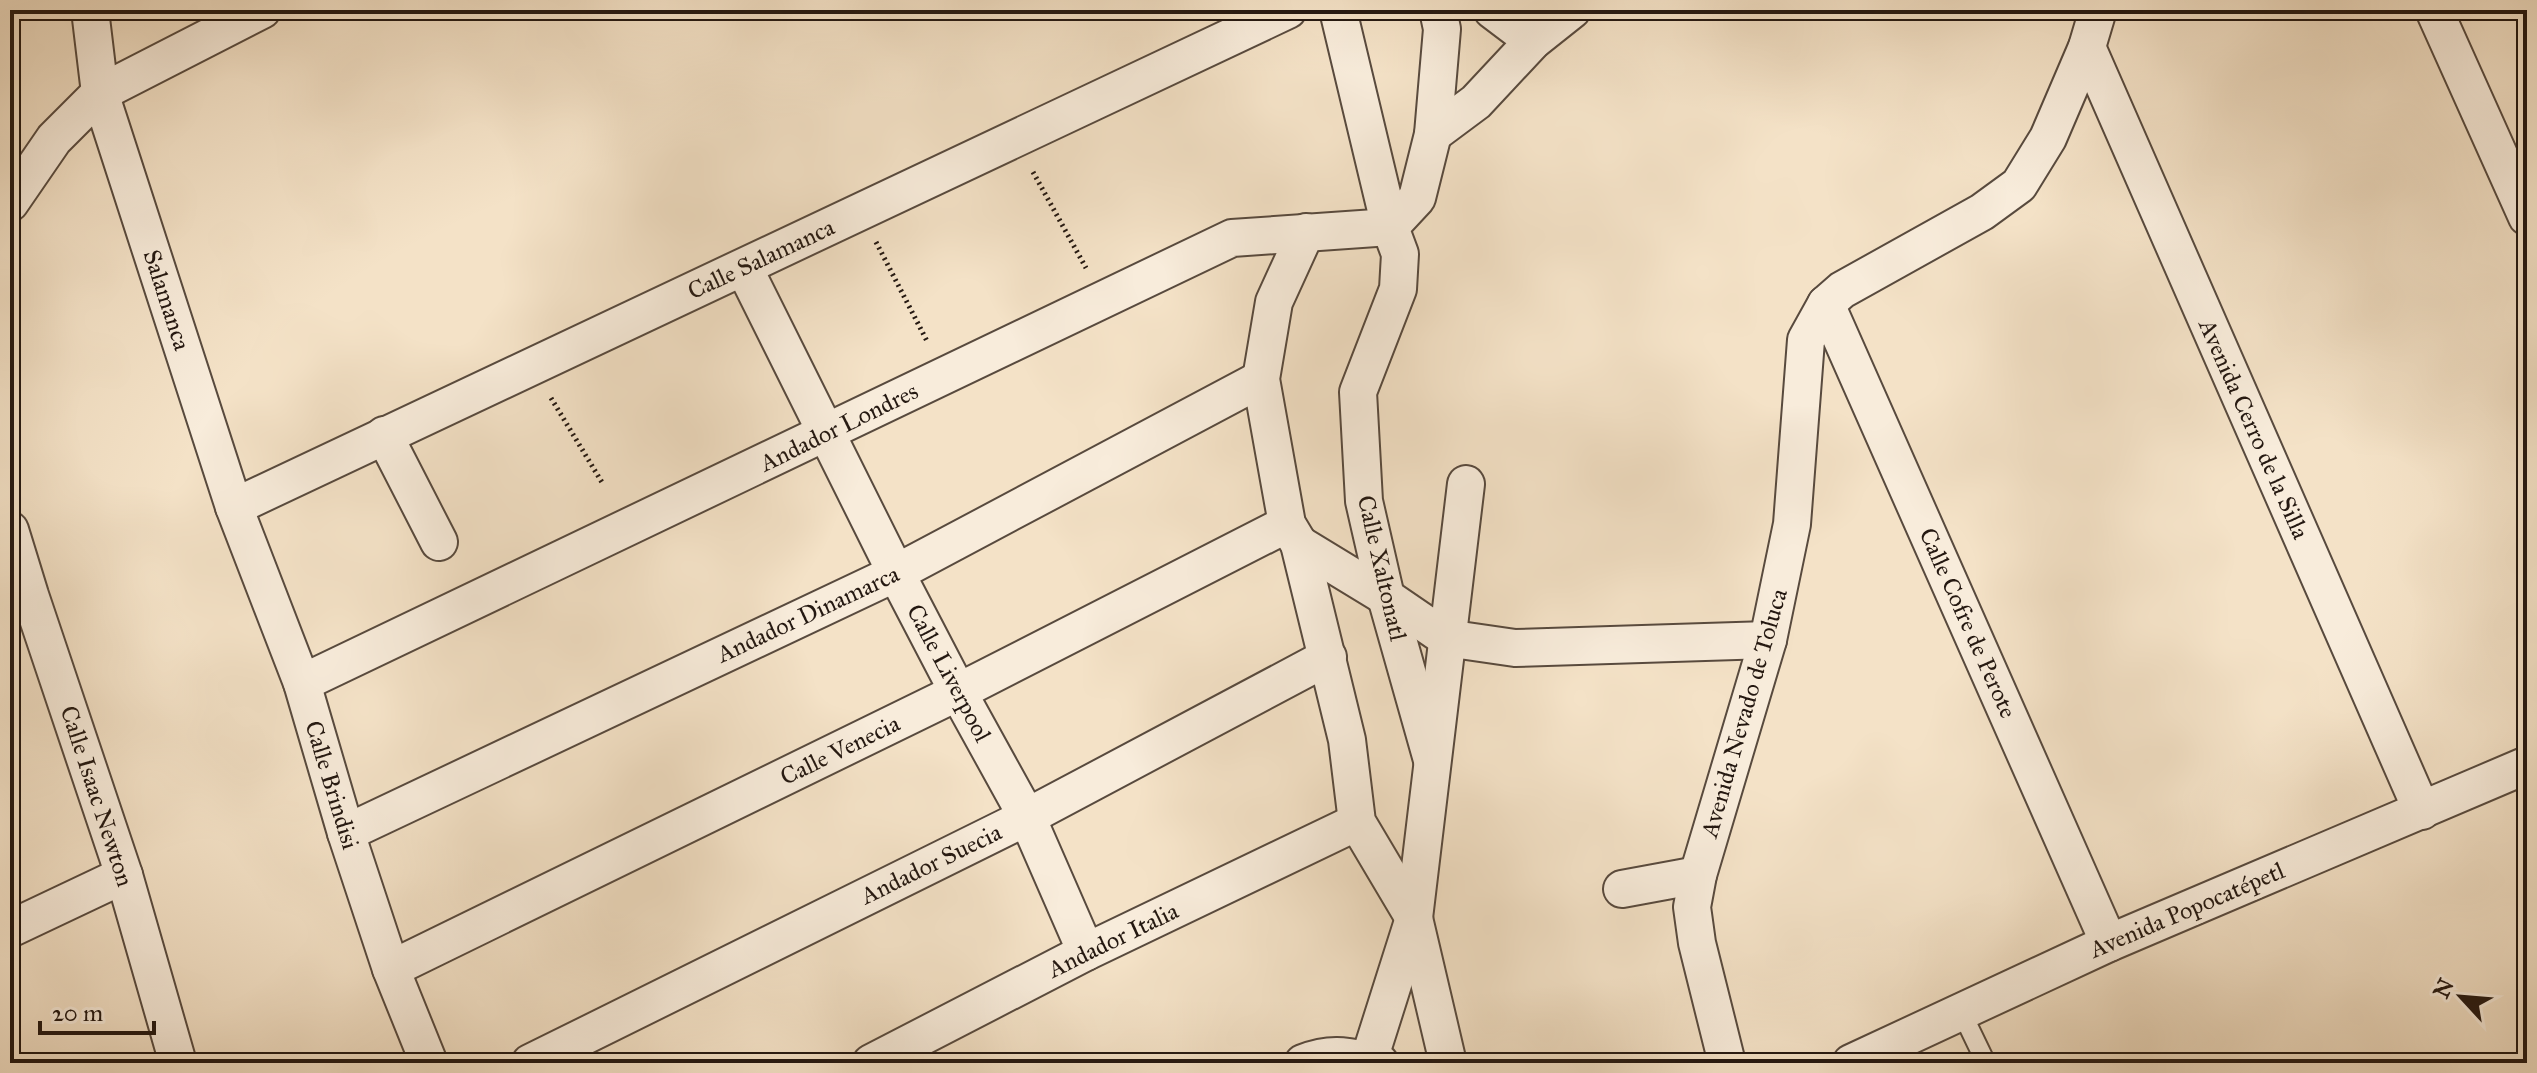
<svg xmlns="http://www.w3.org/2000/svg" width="2537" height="1073" font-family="'IM FELL Great Primer',serif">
	<rect width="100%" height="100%" fill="#f4e2c7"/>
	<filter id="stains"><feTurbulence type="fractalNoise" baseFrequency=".0025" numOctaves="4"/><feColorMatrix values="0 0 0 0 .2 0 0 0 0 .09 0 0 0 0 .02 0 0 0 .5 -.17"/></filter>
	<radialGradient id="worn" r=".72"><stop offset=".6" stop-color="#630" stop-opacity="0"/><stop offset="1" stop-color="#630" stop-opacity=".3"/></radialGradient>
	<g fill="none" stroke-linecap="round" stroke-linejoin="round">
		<defs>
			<polyline id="lane" points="1961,1011 1986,1063"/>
			<g id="street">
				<polyline points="90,10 100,93 234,507 302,683 346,833 391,969 429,1063"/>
				<polyline points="1492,10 1533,41"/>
				<polyline points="2434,10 2527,217"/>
				<polyline points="2087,47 2422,811"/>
				<polyline points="1433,134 1476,102 1533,41 1572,10"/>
				<polyline points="10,203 54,139 100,93 262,10"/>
				<polyline points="1306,232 1274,302 1261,379 1287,524 1299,544 1347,740 1357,822 1414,918 1448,1063"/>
				<polyline points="744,268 896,573 958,692 1027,817 1086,952"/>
				<polyline points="1826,304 2109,943"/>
				<polyline points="384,435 439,542"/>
				<polyline points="234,507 1288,10"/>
				<polyline points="10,530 30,595 124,875 178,1063"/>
				<polyline points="1299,544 1386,597 1446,638 1515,648 1768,640"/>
				<polyline points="302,683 1232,238 1390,227 1338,10"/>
				<polyline points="1432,760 1386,597 1364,501 1358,392 1398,289 1400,254 1390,227 1417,198 1433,134 1442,29 1438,10"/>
				<polyline points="346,833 896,573 1261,379"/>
				<polyline points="1622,889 1698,875"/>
				<polyline points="10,929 124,875"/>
				<polyline points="391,969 958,692 1287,524"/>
				<polyline points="530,1063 1027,817 1328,657"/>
				<polyline points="871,1063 1086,952 1357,822"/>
				<path d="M 1303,1063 C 1334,1051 1349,1057 1380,1063"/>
				<polyline points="1368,1063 1414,918 1466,484"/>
				<polyline points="1727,1063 1697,943 1692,907 1698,875 1768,640 1792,524 1806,340 1826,304 1842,290 1982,212 2019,185 2048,138 2087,47 2098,10"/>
				<polyline points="1851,1063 2109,943 2527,765"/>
			</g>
		</defs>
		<use href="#lane" stroke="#584a3e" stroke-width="22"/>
		<use href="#street" stroke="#584a3e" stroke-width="40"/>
		<g stroke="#241811" stroke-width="5" stroke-dasharray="2 4" stroke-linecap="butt">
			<polyline points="1033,172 1086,268"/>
			<polyline points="876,242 928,343"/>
			<polyline points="551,398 603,484"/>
		</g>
		<use href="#lane" stroke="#f8ecdb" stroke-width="18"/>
		<use href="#street" stroke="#f8ecdb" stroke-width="36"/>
	</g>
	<g text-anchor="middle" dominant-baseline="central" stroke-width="7" stroke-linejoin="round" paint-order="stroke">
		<g font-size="24" fill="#241811" stroke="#f8ecdb">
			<text transform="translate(761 259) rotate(-25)">Calle Salamanca</text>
			<text transform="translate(167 300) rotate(72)">Salamanca</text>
			<text transform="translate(839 427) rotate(-26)">Andador Londres</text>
			<text transform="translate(2254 429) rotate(66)">Avenida Cerro de la Silla</text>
			<text transform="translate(1382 568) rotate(77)">Calle Xaltonatl</text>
			<text transform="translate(808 614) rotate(-25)">Andador Dinamarca</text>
			<text transform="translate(1968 623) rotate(66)">Calle Cofre de Perote</text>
			<text transform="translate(949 673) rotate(62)">Calle Liverpool</text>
			<text transform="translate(1744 713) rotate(-74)">Avenida Nevado de Toluca</text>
			<text transform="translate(840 750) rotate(-26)">Calle Venecia</text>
			<text transform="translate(332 785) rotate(73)">Calle Brindisi</text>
			<text transform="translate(97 796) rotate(72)">Calle Isaac Newton</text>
			<text transform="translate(931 864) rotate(-26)">Andador Suecia</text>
			<text transform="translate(2187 910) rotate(-23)">Avenida Popocatépetl</text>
			<text transform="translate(1113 940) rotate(-26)">Andador Italia</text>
		</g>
	</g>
	<rect width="2537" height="1073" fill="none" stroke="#f4e2c7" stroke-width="40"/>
	<rect x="12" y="12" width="2513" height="1049" fill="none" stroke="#241811" stroke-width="4"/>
	<rect x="20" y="20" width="2497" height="1033" fill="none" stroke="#241811" stroke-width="2"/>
	<g transform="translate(2461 997) rotate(296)" stroke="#f8ecdb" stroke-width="6" paint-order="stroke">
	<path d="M0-6L14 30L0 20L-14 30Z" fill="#241811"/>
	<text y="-12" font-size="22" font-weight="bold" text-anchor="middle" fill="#241811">N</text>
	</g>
	<path d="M40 1021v12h114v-12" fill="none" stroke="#241811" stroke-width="4"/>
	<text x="52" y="1021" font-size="24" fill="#241811" stroke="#f8ecdb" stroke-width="6" paint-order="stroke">20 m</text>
	<rect width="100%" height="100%" filter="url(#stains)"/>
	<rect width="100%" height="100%" fill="url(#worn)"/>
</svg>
